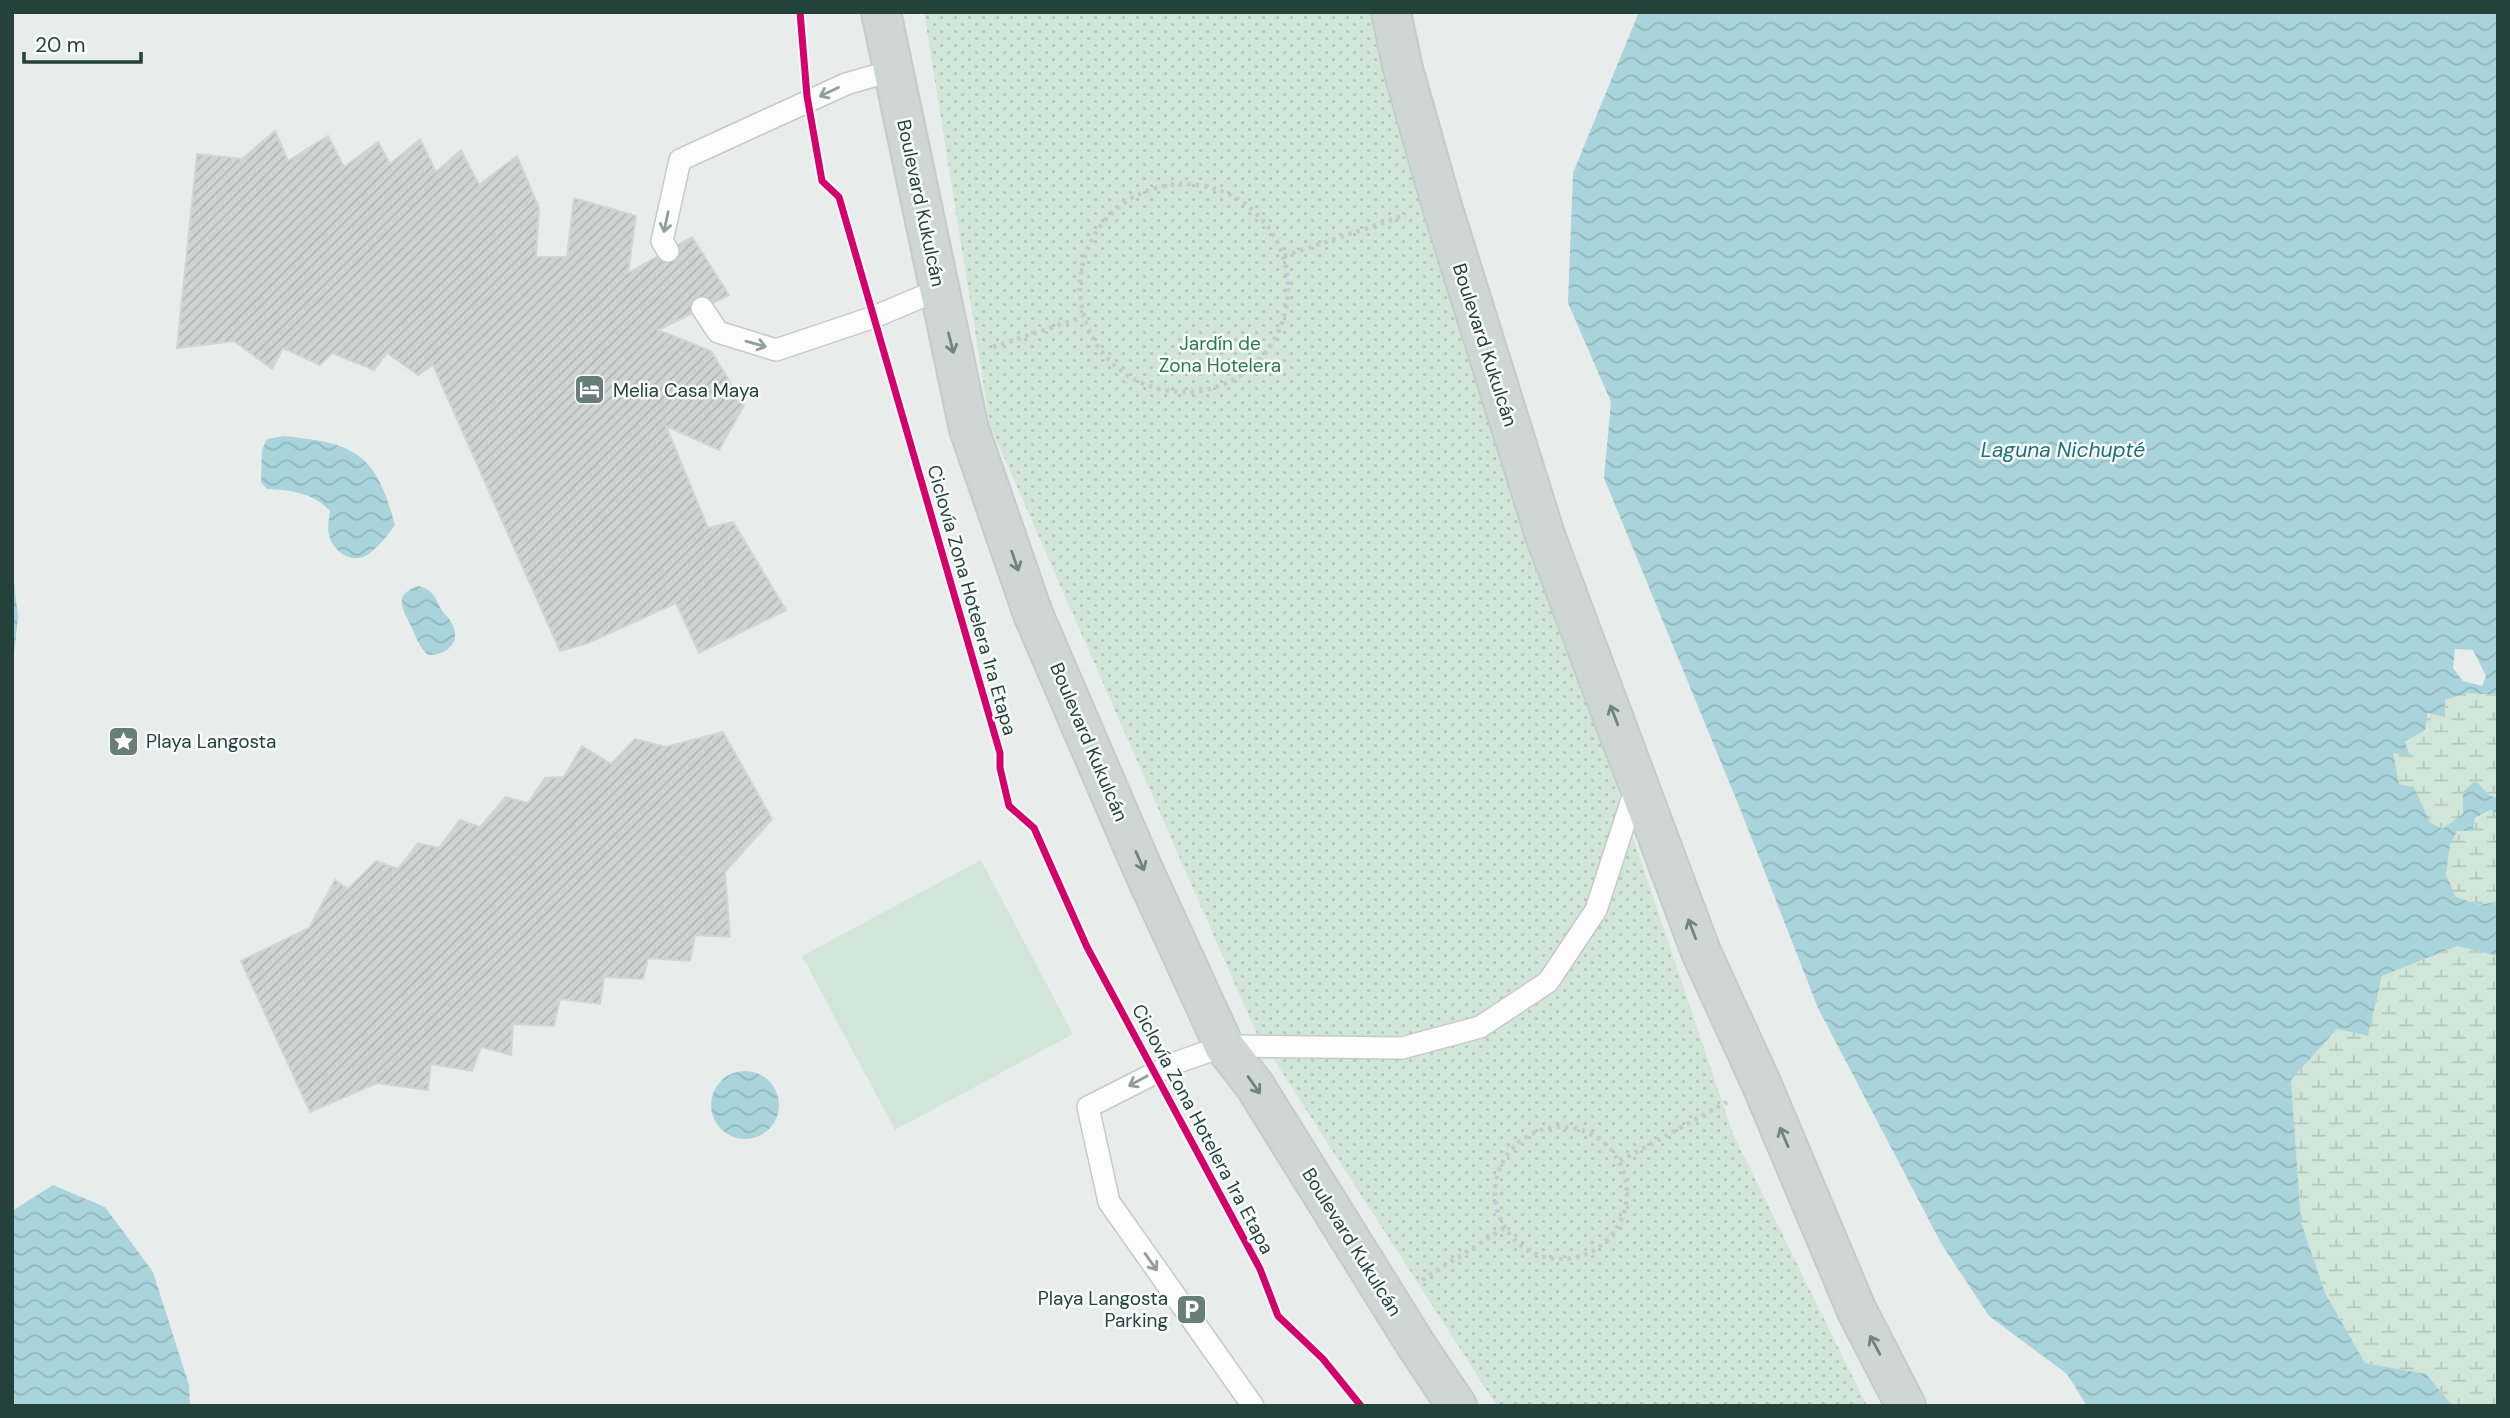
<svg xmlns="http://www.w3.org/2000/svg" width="2510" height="1418" font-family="'DM Sans',sans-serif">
	<defs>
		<pattern id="wetland-marsh" width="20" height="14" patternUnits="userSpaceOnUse" patternTransform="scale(1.75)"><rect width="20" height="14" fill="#d1e6d8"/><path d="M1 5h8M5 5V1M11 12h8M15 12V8" fill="none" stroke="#b3c6ba"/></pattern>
		<pattern id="park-dots" width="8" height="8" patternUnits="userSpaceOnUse" patternTransform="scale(1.75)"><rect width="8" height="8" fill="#d1e6d8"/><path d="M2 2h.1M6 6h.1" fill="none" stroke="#b3c6ba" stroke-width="1.8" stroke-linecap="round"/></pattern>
		<pattern id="water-waves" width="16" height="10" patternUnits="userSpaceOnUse" patternTransform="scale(1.75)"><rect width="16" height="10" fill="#a9d4db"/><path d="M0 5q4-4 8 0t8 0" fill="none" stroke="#91b7bd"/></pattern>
		<pattern id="building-hatch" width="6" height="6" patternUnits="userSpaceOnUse" patternTransform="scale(1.75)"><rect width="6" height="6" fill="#cfd4d2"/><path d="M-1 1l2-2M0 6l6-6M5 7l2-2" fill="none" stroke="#b2b7b5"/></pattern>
	</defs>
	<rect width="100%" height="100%" fill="#e8edeb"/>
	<g fill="url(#wetland-marsh)">
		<path d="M 2467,693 L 2498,695 L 2498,798 L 2489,795 L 2475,780 L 2463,792 L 2463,814 L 2442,829 L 2430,822 L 2414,787 L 2399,784 L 2392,752 L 2424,730 C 2430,703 2442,701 2467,693 Z"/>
		<polygon points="2490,810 2498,814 2498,901 2480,905 2456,897 2446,875 2450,845 2457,831"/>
		<polygon points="2457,946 2498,956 2498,1406 2453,1406 2426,1374 2365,1363 2325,1293 2301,1222 2291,1080 2337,1029 2368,1036 2382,976"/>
	</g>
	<polygon fill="url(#park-dots)" points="924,12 1375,12 1450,294 1733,1134 1867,1406 1497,1406 1256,1032 990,425"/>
	<polygon fill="#d1e6d8" points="981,860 1073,1034 895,1130 802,956"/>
	<g fill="url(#water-waves)" fill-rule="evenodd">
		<path d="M 1639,12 L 2498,12 L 2498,695 L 2467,693 L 2445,700 L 2445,717 L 2428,713 L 2425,730 L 2405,742 L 2410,757 L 2393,753 L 2399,784 L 2414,787 L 2430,822 L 2442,829 L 2463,814 L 2463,792 L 2475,780 L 2489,795 L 2498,798 L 2498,814 L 2490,810 L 2475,818 L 2473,831 L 2457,831 L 2450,845 L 2446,875 L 2456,897 L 2480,905 L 2498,901 L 2498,956 L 2457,946 L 2382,976 L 2368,1036 L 2337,1029 L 2291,1080 L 2301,1222 L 2325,1293 L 2365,1363 L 2426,1374 L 2453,1406 L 2087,1406 L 2067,1374 L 1989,1316 L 1941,1243 L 1818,1008 L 1741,811 L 1604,478 L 1611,402 L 1568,303 L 1573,173 ZM 2455,649 L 2473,650 L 2486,676 L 2482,686 L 2463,681 L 2453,668 Z"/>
		<path d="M 284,436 C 355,443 376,453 395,525 C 387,536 375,552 363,557 C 348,563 331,548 329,534 C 327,527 329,519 330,511 C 314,493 290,490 267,489 L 261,482 L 262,450 L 267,439 Z"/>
		<polygon points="12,563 18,618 12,671"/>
		<path d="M 418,586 C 433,589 435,597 441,609 C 444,614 449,617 451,622 C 463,641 447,656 428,655 C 419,647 416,637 411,626 C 402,608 393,595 418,586 Z"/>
		<circle cx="745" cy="1105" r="34"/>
		<polygon points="53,1185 105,1207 153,1272 189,1385 190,1406 12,1406 12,1211"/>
	</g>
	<g fill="url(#building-hatch)" stroke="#d1d6d4" stroke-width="2">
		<polygon points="275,131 288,161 328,136 344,167 378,142 390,164 420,139 436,172 461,150 479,185 517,156 539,208 536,257 567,257 574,198 636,216 628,273 692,237 729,295 658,330 711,351 744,405 719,450 666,426 708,528 733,522 786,610 699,653 676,603 588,643 560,651 433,365 418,375 387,353 374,370 332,353 320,365 283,348 272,369 234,341 177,348 197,154 242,159"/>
		<polygon points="723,732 772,819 725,872 730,937 695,935 690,961 648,958 643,979 604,977 600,1004 560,999 554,1026 513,1024 511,1055 481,1047 472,1071 431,1064 428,1090 377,1083 310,1112 241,961 309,928 335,880 348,889 376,861 398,869 418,843 439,848 460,820 480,827 506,797 528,803 545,778 564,777 582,746 611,764 635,739 666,747"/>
	</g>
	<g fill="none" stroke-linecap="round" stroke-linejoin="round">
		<defs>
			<g id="lane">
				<polyline points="668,251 662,241 680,160 846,84 894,70"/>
				<polyline points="702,308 718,332 776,350 874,317 938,290"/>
				<polyline points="1253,1406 1109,1202 1088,1107 1175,1063 1224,1046 1402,1048 1480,1027 1548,982 1596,910 1637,784"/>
			</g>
			<g id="primary">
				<polyline points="881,12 969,429 1033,614 1141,865 1224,1046 1255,1086 1416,1345 1457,1406"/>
				<polyline points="1391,12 1403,69 1441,203 1545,535 1701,952 1761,1083 1857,1311 1906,1406"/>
			</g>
		</defs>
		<use href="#lane" stroke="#c5cac8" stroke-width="24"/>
		<use href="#primary" stroke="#c3ccc9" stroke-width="42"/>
		<g stroke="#c3ccca" stroke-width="4.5" stroke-dasharray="3.5 5" stroke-linecap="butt">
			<circle cx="1184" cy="288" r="104"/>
			<polyline points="1284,256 1406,215"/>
			<polyline points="993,347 1083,317"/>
			<circle cx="1561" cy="1193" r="66"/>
			<polyline points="1620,1161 1727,1102"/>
			<polyline points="1422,1280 1504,1228"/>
		</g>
		<use href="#lane" stroke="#fcfcfc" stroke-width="21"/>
		<use href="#primary" stroke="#cfd7d5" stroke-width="38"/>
		<defs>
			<polyline id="cycleway" points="800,12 807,96 822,181 839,197 1000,753 1000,768 1009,806 1034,828 1087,947 1260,1269 1278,1316 1323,1359 1361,1406"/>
		</defs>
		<use href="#cycleway" stroke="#f7fbf9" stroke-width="11"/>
		<use href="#cycleway" stroke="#d6006c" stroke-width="7"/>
	</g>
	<defs><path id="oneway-shaft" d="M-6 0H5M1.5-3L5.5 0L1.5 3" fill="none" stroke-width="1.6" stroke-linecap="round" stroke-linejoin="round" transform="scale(1.75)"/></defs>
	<g stroke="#909f9b">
		<use href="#oneway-shaft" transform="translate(829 92) rotate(154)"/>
		<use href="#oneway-shaft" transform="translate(666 222) rotate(102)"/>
		<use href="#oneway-shaft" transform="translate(756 344) rotate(16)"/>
		<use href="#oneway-shaft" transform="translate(1138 1081) rotate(152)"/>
		<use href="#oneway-shaft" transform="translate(1151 1262) rotate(55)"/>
	</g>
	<g stroke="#718580">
		<use href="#oneway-shaft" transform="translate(951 343) rotate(76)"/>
		<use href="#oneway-shaft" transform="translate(1015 561) rotate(71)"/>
		<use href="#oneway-shaft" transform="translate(1614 715) rotate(-111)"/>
		<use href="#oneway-shaft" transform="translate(1140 861) rotate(66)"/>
		<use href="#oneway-shaft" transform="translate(1692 929) rotate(-111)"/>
		<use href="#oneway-shaft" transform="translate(1254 1085) rotate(55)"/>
		<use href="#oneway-shaft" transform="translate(1784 1137) rotate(-113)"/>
		<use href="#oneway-shaft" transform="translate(1875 1345) rotate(-118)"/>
	</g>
	<defs>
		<symbol id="hotel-square" viewBox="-11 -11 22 22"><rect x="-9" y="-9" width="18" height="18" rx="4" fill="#697e78" stroke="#f7fbf9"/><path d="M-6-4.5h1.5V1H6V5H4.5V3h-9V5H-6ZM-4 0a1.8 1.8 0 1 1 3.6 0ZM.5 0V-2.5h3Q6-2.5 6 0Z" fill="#fff"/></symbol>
		<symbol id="sight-square" viewBox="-11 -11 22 22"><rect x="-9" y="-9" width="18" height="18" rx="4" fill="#697e78" stroke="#f7fbf9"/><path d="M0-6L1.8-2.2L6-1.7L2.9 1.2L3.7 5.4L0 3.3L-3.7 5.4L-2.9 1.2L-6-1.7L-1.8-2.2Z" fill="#fff"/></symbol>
		<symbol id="parking-square" viewBox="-11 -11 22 22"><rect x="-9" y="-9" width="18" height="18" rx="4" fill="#697e78" stroke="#f7fbf9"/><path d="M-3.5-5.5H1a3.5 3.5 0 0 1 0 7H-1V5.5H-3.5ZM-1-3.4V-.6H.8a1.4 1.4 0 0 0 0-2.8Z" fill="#fff"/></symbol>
	</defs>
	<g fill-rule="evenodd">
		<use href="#hotel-square" x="572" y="372" width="35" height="35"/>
		<use href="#sight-square" x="106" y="724" width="35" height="35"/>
		<use href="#parking-square" x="1174" y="1292" width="35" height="35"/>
	</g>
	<g text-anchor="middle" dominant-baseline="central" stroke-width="5" stroke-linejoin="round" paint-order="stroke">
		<g font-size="19" fill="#24423a" stroke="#f7fbf9">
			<text transform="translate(921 203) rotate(78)">Boulevard Kukulcán</text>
			<text transform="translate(1485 345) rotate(72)">Boulevard Kukulcán</text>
			<text transform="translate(972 600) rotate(74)">Ciclovía Zona Hotelera 1ra Etapa</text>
			<text transform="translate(1089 742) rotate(67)">Boulevard Kukulcán</text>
			<text transform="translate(1203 1129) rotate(62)">Ciclovía Zona Hotelera 1ra Etapa</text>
			<text transform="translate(1352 1242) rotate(58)">Boulevard Kukulcán</text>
		</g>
		<g font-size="19" fill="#2d7a4b" stroke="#f7fbf9">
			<text x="1220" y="343">Jardín de<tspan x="1220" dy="22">Zona Hotelera</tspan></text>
		</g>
		<g font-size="19" fill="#24423a" stroke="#f7fbf9" text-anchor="start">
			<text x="613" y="390">Melia Casa Maya</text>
			<text x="146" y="741">Playa Langosta</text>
			<text x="1168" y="1298" text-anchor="end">Playa Langosta<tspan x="1168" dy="22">Parking</tspan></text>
		</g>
		<g font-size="21" font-style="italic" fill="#1c6f80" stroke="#f7fbf9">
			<text x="2063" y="450">Laguna Nichupté</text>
		</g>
	</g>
	<rect width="2510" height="1418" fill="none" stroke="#24423a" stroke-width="28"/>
	<path d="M24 52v10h117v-10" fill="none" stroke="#24423a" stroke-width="3.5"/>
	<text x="35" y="52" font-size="21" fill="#24423a" stroke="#f7fbf9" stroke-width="5" paint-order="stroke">20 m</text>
</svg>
